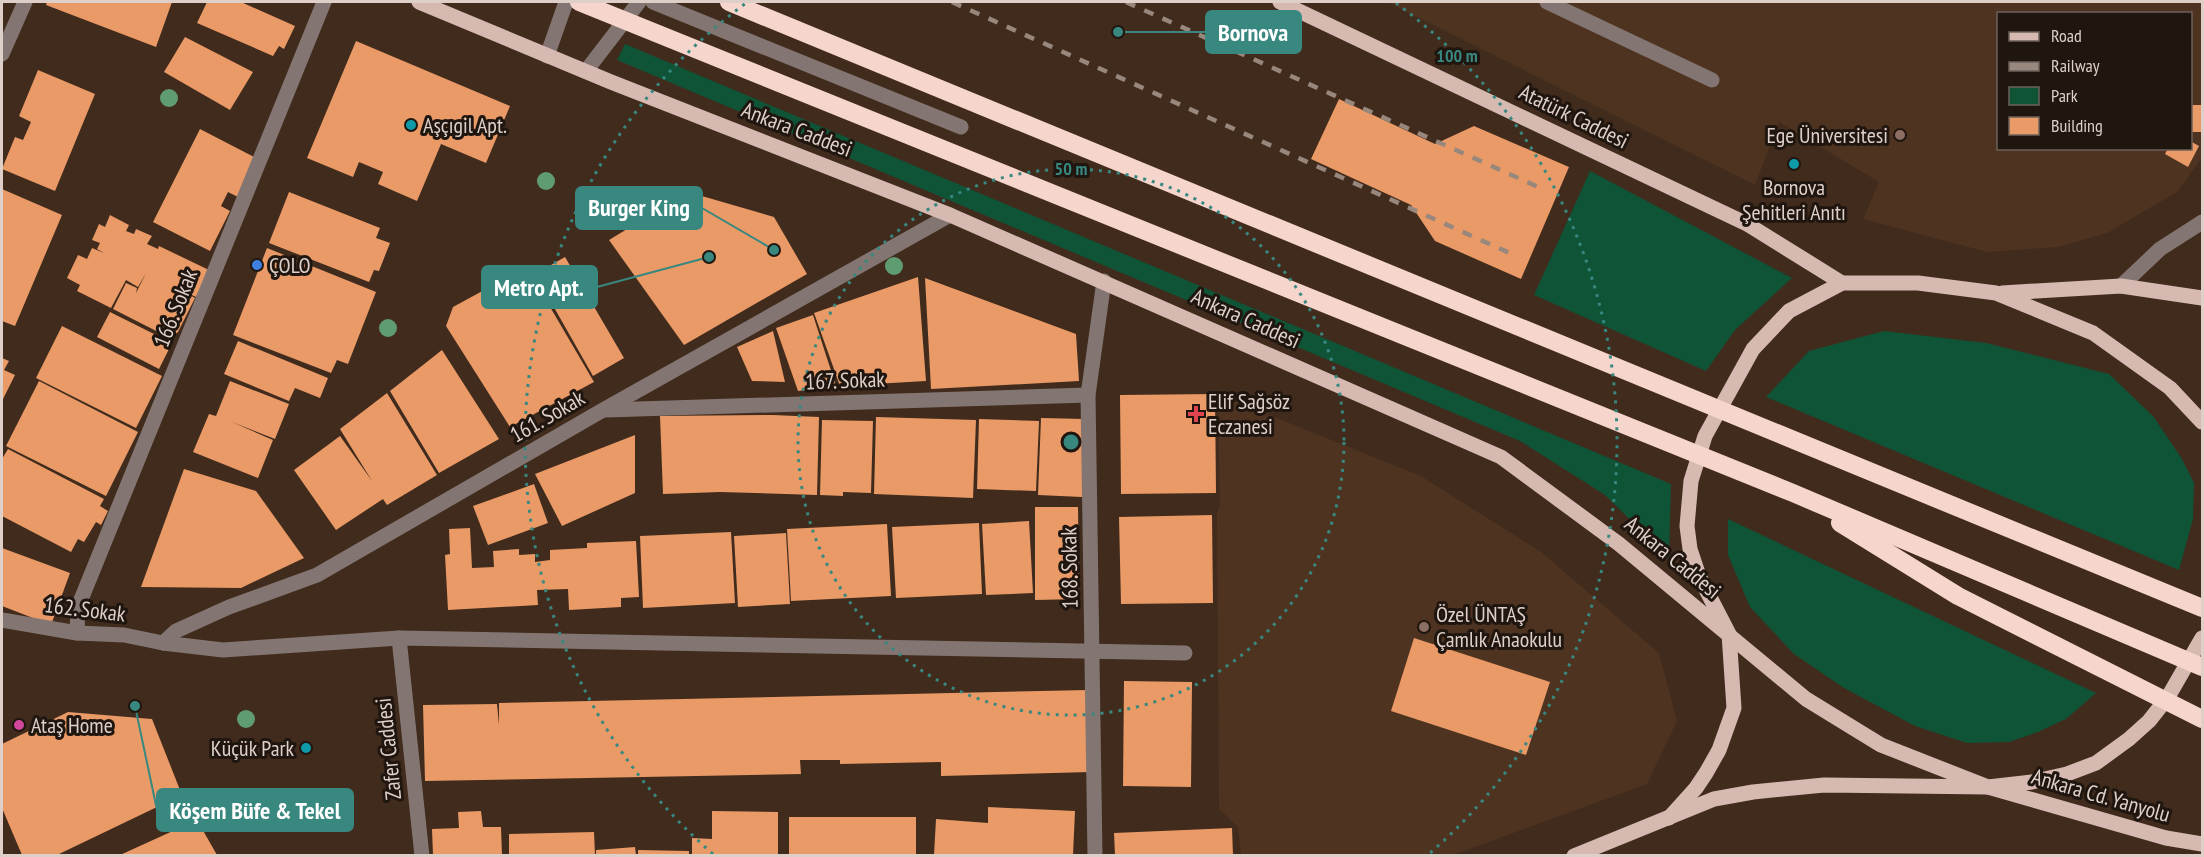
<svg xmlns="http://www.w3.org/2000/svg" width="2204" height="857" font-family="'PT Sans Narrow',sans-serif">
	<rect width="100%" height="100%" fill="#412b1d"/>
	<g fill="#4f3321" fill-rule="evenodd">
		<path d="M 1387,2 L 2202,2 L 2202,158 L 2177,192 L 2107,233 L 2058,247 L 1987,252 L 1863,219 L 1879,182 L 1779,122 L 1755,185 ZM 1998,14 L 2190,14 L 2190,148 L 1998,148 Z"/>
		<polygon points="1220,395 1421,476 1541,552 1659,653 1677,721 1647,784 1453,855 1241,855 1238,827 1219,809 1217,514 1220,505 1218,406"/>
	</g>
	<g fill="#0f5436">
		<polygon points="625,44 1671,484 1669,558 1605,495 1520,441 617,60"/>
		<polygon points="1590,171 1792,278 1735,330 1706,371 1534,295"/>
		<polygon points="1884,331 1986,343 2109,374 2153,416 2182,459 2194,483 2193,519 2179,570 1766,397 1809,351"/>
		<polygon points="1728,519 2096,693 2066,719 2038,732 2009,742 1967,743 1915,726 1844,688 1794,654 1750,607 1728,555"/>
	</g>
	<g fill="#e99a66">
		<polygon points="47,2 172,2 156,47 46,5"/>
		<polygon points="207,2 241,2 295,26 284,49 279,46 273,56 197,23"/>
		<polygon points="185,37 253,72 230,110 164,72"/>
		<polygon points="356,41 510,106 486,163 441,144 417,201 378,184 383,172 359,162 353,177 307,158"/>
		<polygon points="38,70 95,94 55,191 2,169 15,137 23,140 31,122 19,116"/>
		<polygon points="1339,99 1435,144 1474,126 1569,167 1521,279 1435,241 1411,205 1311,159"/>
		<rect x="2190" y="105" width="12" height="27"/>
		<polygon points="200,129 258,159 238,197 228,192 221,206 230,211 210,251 153,222"/>
		<polygon points="2190,141 2199,146 2188,167 2165,154 2168,148 2190,148"/>
		<polygon points="2,189 62,215 15,326 2,321"/>
		<polygon points="289,192 380,228 376,238 390,243 379,271 374,270 369,282 269,243"/>
		<polygon points="688,192 774,217 807,274 684,345 609,240"/>
		<polygon points="110,215 129,225 126,231 134,234 136,229 152,236 147,244 158,249 159,246 209,270 196,297 177,288 195,298 178,332 170,338 113,309 126,283 137,288 136,293 146,273 138,287 126,280 111,308 77,291 80,285 67,278 78,255 87,259 92,248 104,253 97,249 100,243 92,240 99,224 105,227"/>
		<polygon points="267,248 376,292 348,364 337,360 331,373 233,335"/>
		<polygon points="565,257 624,358 593,376 539,281 544,276 544,269"/>
		<polygon points="519,271 536,283 594,382 510,427 446,326 453,307"/>
		<polygon points="918,277 926,381 840,386 814,313"/>
		<polygon points="925,278 1076,334 1079,381 931,389"/>
		<polygon points="110,312 172,343 159,369 97,337"/>
		<polygon points="813,315 836,386 798,391 776,328"/>
		<polygon points="62,326 162,376 136,428 36,378"/>
		<polygon points="773,331 785,382 752,381 737,347"/>
		<polygon points="238,341 328,378 320,398 295,388 289,401 224,374"/>
		<polygon points="442,350 499,439 439,473 390,391"/>
		<polygon points="2,358 9,361 4,370 15,375 2,401"/>
		<polygon points="39,381 138,432 106,496 6,446"/>
		<polygon points="230,381 289,404 275,439 232,422 273,440 258,478 193,452 209,414 216,416"/>
		<polygon points="387,393 437,475 387,505 383,499 336,530 294,470 340,436 372,481 340,429"/>
		<polygon points="1215,394 1216,493 1121,494 1120,395"/>
		<polygon points="773,415 819,417 817,495 720,492 663,494 660,416"/>
		<polygon points="876,417 976,420 973,498 874,494"/>
		<polygon points="1041,418 1085,419 1082,497 1038,495"/>
		<polygon points="979,419 1039,421 1036,491 977,489"/>
		<polygon points="822,420 873,421 871,493 843,492 843,496 820,495"/>
		<polygon points="635,435 635,493 562,526 535,474"/>
		<polygon points="8,449 104,499 100,506 108,511 101,525 96,522 84,542 78,539 71,552 2,516 2,459"/>
		<polygon points="184,469 256,491 304,558 241,588 141,587"/>
		<polygon points="534,484 548,523 488,545 473,506"/>
		<polygon points="1035,507 1078,507 1079,599 1035,600"/>
		<polygon points="1212,515 1213,603 1121,604 1119,517"/>
		<polygon points="1029,521 1033,593 986,595 982,524"/>
		<polygon points="979,523 982,594 896,598 892,527"/>
		<polygon points="887,524 891,596 791,601 787,529"/>
		<polygon points="470,528 472,568 494,567 493,551 519,549 519,555 535,554 535,562 550,560 550,550 587,548 587,543 636,541 639,597 621,598 621,607 569,610 568,589 537,590 538,605 448,610 445,555 450,554 449,529"/>
		<polygon points="731,532 735,603 643,608 640,536"/>
		<polygon points="786,533 790,604 738,607 734,536"/>
		<polygon points="2,548 70,573 51,625 2,606"/>
		<polygon points="1414,638 1550,682 1526,755 1391,711"/>
		<polygon points="1124,681 1192,682 1191,787 1123,786"/>
		<polygon points="1088,690 1090,772 941,776 941,762 840,764 840,760 800,760 801,774 425,781 423,705 497,704 499,725 499,703"/>
		<polygon points="68,712 152,719 182,795 57,855 22,855 2,808 2,744"/>
		<polygon points="988,807 1075,811 1073,855 934,855 936,819 988,823"/>
		<polygon points="481,811 483,827 501,827 502,855 433,855 432,829 459,828 458,812"/>
		<polygon points="712,811 778,812 778,855 692,855 692,838 712,839"/>
		<rect x="789" y="817" width="127" height="38"/>
		<polygon points="197,820 217,855 120,855"/>
		<polygon points="1232,828 1233,855 1115,855 1114,833"/>
		<polygon points="594,832 595,855 509,855 509,834"/>
		<polygon points="635,847 636,855 596,855 596,850"/>
		<polygon points="638,850 689,851 689,855 638,855"/>
	</g>
	<g fill="none" stroke-linecap="round" stroke-linejoin="round">
		<g stroke="#837672" stroke-width="15">
			<polyline points="653,2 961,127"/>
			<polyline points="1547,2 1712,80"/>
			<polyline points="2,54 25,2"/>
			<polyline points="547,56 566,2"/>
			<polyline points="586,71 639,2"/>
			<polyline points="2121,286 2160,249 2202,222"/>
			<polyline points="606,410 1088,395"/>
			<polyline points="2,620 77,633 124,635 163,643 223,650 399,638 1185,653"/>
			<polyline points="77,633 78,607 324,2"/>
			<polyline points="399,638 422,856"/>
			<polyline points="163,643 176,631 229,607 317,575 603,410 950,215"/>
			<polyline points="1095,856 1088,395 1104,281"/>
		</g>
		<g stroke="#d6bab2" stroke-width="15">
			<polyline points="419,2 611,82 950,215 1501,457 1619,544 1806,699 1881,745 1988,787 2166,838 2202,844"/>
			<polyline points="1280,2 1747,224 1842,283"/>
			<polyline points="2002,293 2121,286 2202,298"/>
			<polyline points="1669,818 1696,788 1706,773 1719,750 1734,708 1729,634 1699,576 1690,549 1687,526 1691,481 1705,436 1753,349 1789,311 1842,283 1918,283 1996,293 2093,333 2170,388 2202,422"/>
			<polyline points="1574,856 1714,799 1753,792 1824,785 1988,787 2032,782 2067,774 2096,763 2129,739 2149,721 2168,697 2202,638"/>
		</g>
		<g stroke="#98877c" stroke-width="4.5" stroke-dasharray="10 10" stroke-linecap="butt">
			<polyline points="952,2 1514,255"/>
			<polyline points="1126,2 1545,190"/>
		</g>
		<g stroke="#f6d5cc" stroke-width="18">
			<polyline points="579,2 1793,493 2202,667"/>
			<polyline points="729,2 2202,608"/>
			<polyline points="1840,523 1958,596 2202,719"/>
		</g>
	</g>
	<g fill="#609c72">
		<circle cx="169" cy="98" r="9"/>
		<circle cx="546" cy="181" r="9"/>
		<circle cx="894" cy="266" r="9"/>
		<circle cx="388" cy="328" r="9"/>
		<circle cx="246" cy="719" r="9"/>
	</g>
	<g fill="none" stroke="#388880" stroke-width="3" stroke-dasharray="3 6">
		<circle cx="1071" cy="442" r="273"/>
		<path d="M713 854A546 546 0 0 1 746 3M1396 3A546 546 0 0 1 1429 854"/>
	</g>
	<g fill="#0f9aa8" stroke="#201610" stroke-width="2">
		<circle cx="411" cy="125" r="6"/>
		<circle cx="1794" cy="164" r="6"/>
		<circle cx="306" cy="748" r="6"/>
	</g>
	<g fill="#8d6e63" stroke="#201610" stroke-width="2">
		<circle cx="1900" cy="135" r="6"/>
		<circle cx="1424" cy="627" r="6"/>
	</g>
	<circle fill="#3f7fe0" stroke="#201610" stroke-width="2" cx="257" cy="265" r="6"/>
	<path fill="#e0444e" stroke="#201610" stroke-width="2" d="M1193 405h6v6h6v6h-6v6h-6v-6h-6v-6h6z"/>
	<circle fill="#d1479c" stroke="#201610" stroke-width="2" cx="19" cy="725" r="6"/>
	<g text-anchor="middle" dominant-baseline="central" stroke-width="6" stroke-linejoin="round" paint-order="stroke">
		<g font-size="22" fill="#ded0c8" stroke="#201610">
			<text transform="translate(1574 116) rotate(26)">Atatürk Caddesi</text>
			<text transform="translate(797 129) rotate(21)">Ankara Caddesi</text>
			<text transform="translate(175 308) rotate(-68)">166. Sokak</text>
			<text transform="translate(1246 318) rotate(24)">Ankara Caddesi</text>
			<text transform="translate(845 380) rotate(-2)">167. Sokak</text>
			<text transform="translate(547 416) rotate(-30)">161. Sokak</text>
			<text transform="translate(1673 557) rotate(39)">Ankara Caddesi</text>
			<text transform="translate(1069 568) rotate(-91)">168. Sokak</text>
			<text transform="translate(85 609) rotate(7)">162. Sokak</text>
			<text transform="translate(388 749) rotate(-96)">Zafer Caddesi</text>
			<text transform="translate(2101 795) rotate(16)">Ankara Cd. Yanyolu</text>
		</g>
		<g font-size="22" fill="#ded0c8" stroke="#201610" text-anchor="start">
			<text x="423" y="125">Aşçıgil Apt.</text>
			<text x="1888" y="135" text-anchor="end">Ege Üniversitesi</text>
			<text x="1794" y="187" text-anchor="middle">Bornova<tspan x="1794" dy="25">Şehitleri Anıtı</tspan></text>
			<text x="269" y="265">ÇOLO</text>
			<text x="1208" y="401">Elif Sağsöz<tspan x="1208" dy="25">Eczanesi</tspan></text>
			<text x="1436" y="614">Özel ÜNTAŞ<tspan x="1436" dy="25">Çamlık Anaokulu</tspan></text>
			<text x="31" y="725">Ataş Home</text>
			<text x="294" y="748" text-anchor="end">Küçük Park</text>
		</g>
	</g>
	<circle cx="1071" cy="442" r="9" fill="#388880" stroke="#201610" stroke-width="3"/>
	<g font-size="18" text-anchor="middle" font-weight="bold" fill="#388880" stroke="#201610" stroke-width="6" stroke-linejoin="round" paint-order="stroke">
		<text x="1457" y="62">100 m</text>
		<text x="1071" y="175">50 m</text>
	</g>
	<path fill="none" stroke="#388880" stroke-width="2" d="M1118 32L1206 32M774 250L702 208M709 257L597 287M135 706L157 810"/>
	<g fill="#388880" stroke="#201610" stroke-width="2">
		<circle cx="1118" cy="32" r="6"/>
		<circle cx="774" cy="250" r="6"/>
		<circle cx="709" cy="257" r="6"/>
		<circle cx="135" cy="706" r="6"/>
	</g>
	<g fill="#388880" stroke="#388880" stroke-width="2">
		<rect x="1206" y="11" width="95" height="42" rx="6"/>
		<rect x="576" y="187" width="126" height="42" rx="6"/>
		<rect x="482" y="266" width="115" height="42" rx="6"/>
		<rect x="157" y="789" width="196" height="42" rx="6"/>
	</g>
	<g font-size="24" text-anchor="middle" font-weight="bold" fill="#fff">
		<text x="1253" y="41">Bornova</text>
		<text x="639" y="216">Burger King</text>
		<text x="539" y="296">Metro Apt.</text>
		<text x="255" y="819">Köşem Büfe &amp; Tekel</text>
	</g>
	<rect width="2204" height="857" fill="none" stroke="#ded0c8" stroke-width="6"/>
	<rect x="1997" y="12" width="195" height="138" fill="#201610" stroke="#6c605a" stroke-width="1.5"/>
	<rect x="2009" y="32" width="30" height="9" fill="#d6bab2" stroke="#6c605a" stroke-width="1.5"/>
	<text x="2051" y="42" font-size="18" fill="#ded0c8">Road</text>
	<rect x="2009" y="62" width="30" height="9" fill="#98877c" stroke="#6c605a" stroke-width="1.5"/>
	<text x="2051" y="72" font-size="18" fill="#ded0c8">Railway</text>
	<rect x="2009" y="87" width="30" height="18" fill="#0f5436" stroke="#6c605a" stroke-width="1.5"/>
	<text x="2051" y="102" font-size="18" fill="#ded0c8">Park</text>
	<rect x="2009" y="117" width="30" height="18" fill="#e99a66" stroke="#6c605a" stroke-width="1.5"/>
	<text x="2051" y="132" font-size="18" fill="#ded0c8">Building</text>
</svg>
